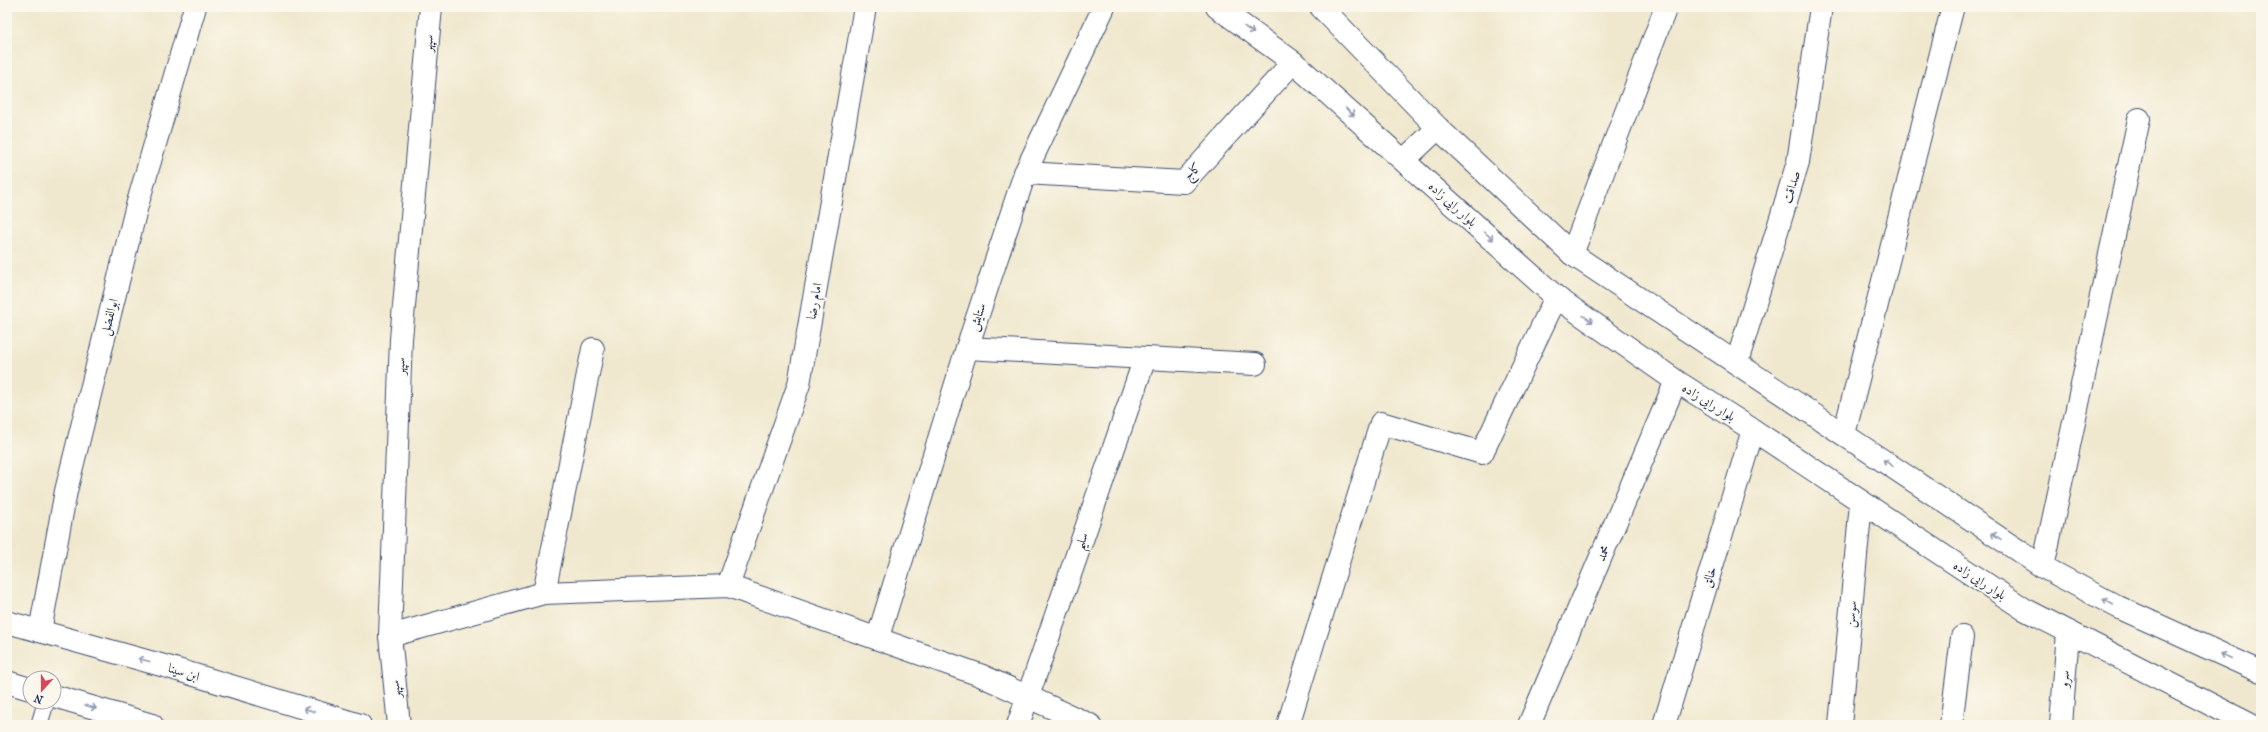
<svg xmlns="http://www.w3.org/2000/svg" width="2268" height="732" font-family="'IM FELL French Canon',Amiri,serif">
	<rect width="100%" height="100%" fill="#fbf7ec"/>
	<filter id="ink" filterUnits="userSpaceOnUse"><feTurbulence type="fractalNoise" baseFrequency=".025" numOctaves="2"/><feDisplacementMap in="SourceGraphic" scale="8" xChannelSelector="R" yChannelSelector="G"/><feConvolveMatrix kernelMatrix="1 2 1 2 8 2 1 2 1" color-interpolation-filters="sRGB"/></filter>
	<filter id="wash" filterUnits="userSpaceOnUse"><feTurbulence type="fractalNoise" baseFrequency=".012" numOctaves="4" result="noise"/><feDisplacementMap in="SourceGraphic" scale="16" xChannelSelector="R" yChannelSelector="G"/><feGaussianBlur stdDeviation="0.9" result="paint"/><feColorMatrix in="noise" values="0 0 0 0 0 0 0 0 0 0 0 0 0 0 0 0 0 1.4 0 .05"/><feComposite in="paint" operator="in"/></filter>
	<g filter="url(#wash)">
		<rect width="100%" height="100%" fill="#f0e8ce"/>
	</g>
	<g filter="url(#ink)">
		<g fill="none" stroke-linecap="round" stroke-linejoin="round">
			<defs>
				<polyline id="lane" points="39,725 46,702"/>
				<g id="street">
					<polyline points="1025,173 1184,182 1293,62"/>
					<polyline points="1572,254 1666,7"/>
					<polyline points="967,348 1255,364"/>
					<polyline points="1737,362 1798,162 1821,7"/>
					<polyline points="1844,434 1952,10"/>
					<polyline points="2043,567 2139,119"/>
					<polyline points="728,586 799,384 865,7"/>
					<polyline points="544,593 593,349"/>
					<polyline points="40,631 66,491 136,209 195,7"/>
					<polyline points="390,636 544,593 728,586 980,675 1090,725"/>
					<polyline points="878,637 967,348 1025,173 1104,7"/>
					<polyline points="399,725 390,636 401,339 431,7"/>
					<polyline points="1018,725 1145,358"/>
					<polyline points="1288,725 1381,423 1482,453 1556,297"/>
					<polyline points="1529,725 1676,381"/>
					<polyline points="1664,725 1753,430"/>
					<polyline points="1840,725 1861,503"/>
					<polyline points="1951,725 1962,637"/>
					<polyline points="2061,725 2068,632"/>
				</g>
				<g id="secondary">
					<polyline points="1217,7 1293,62 1556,297 1676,381 1753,430 2024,609 2251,725"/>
					<polyline points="1321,7 1438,128 1572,254 2043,567 2118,607 2261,672"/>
					<polyline points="1404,160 1438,128"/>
					<polyline points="7,622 168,667 360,725"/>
					<polyline points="7,682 30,689"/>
					<polyline points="54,696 152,725"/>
				</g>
			</defs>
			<use href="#lane" stroke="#3b4b6f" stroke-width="18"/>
			<use href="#street" stroke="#3b4b6f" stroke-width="24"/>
			<use href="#secondary" stroke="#3b4b6f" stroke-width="24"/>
			<use href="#lane" stroke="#fff" stroke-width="16"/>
			<use href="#street" stroke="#fff" stroke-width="22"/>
			<use href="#secondary" stroke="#fff" stroke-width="22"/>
		</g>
		<defs><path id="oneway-shaft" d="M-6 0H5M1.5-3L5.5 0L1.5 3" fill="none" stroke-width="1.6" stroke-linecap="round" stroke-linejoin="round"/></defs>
		<g stroke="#8d97ae">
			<use href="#oneway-shaft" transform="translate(1249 30) rotate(36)"/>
			<use href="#oneway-shaft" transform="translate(1350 112) rotate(41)"/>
			<use href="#oneway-shaft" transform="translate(1489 236) rotate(42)"/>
			<use href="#oneway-shaft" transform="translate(1588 319) rotate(35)"/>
			<use href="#oneway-shaft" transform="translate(1888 463) rotate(-146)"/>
			<use href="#oneway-shaft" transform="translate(1996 536) rotate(-146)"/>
			<use href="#oneway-shaft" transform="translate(2108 602) rotate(-152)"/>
			<use href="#oneway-shaft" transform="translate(2226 656) rotate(-155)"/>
			<use href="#oneway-shaft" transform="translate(144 660) rotate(-165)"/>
			<use href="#oneway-shaft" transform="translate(91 707) rotate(17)"/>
			<use href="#oneway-shaft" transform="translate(309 710) rotate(-163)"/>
		</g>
	</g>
	<g text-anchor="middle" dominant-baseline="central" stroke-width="3" stroke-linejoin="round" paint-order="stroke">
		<g font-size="13" fill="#1b2f5e" stroke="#fbf7ec">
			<text transform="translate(428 43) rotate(-85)">سپهر</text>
			<text transform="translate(1192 171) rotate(-43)">کاج</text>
			<text transform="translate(1791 187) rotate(-73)">صداقت</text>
			<text transform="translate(1453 204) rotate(42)">بلوار رایی زاده</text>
			<text transform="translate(814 301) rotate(-80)">امام رضا</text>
			<text transform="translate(109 317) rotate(-76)">ابوالفضل</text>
			<text transform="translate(977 317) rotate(-72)">ستایش</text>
			<text transform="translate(400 366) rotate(-88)">سپهر</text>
			<text transform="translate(1709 402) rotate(32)">بلوار رایی زاده</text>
			<text transform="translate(1081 541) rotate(-71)">سلیم</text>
			<text transform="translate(1603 553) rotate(-67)">محمد</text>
			<text transform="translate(1709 577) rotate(-73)">خالق</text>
			<text transform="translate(1980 580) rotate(33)">بلوار رایی زاده</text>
			<text transform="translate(1851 614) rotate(-85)">سوسن</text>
			<text transform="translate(184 672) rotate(17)">ابن سینا</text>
			<text transform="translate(2064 679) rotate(-86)">سرو</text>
			<text transform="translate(395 689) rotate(-95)">سپهر</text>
		</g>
	</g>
	<rect width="2268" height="732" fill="none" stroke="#fbf7ec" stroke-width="24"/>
	<g transform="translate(42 690) rotate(201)"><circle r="19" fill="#fbf7ec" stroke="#a1a7b3"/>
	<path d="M0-3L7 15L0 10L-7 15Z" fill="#d1495b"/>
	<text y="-6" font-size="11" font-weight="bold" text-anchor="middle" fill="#1b2f5e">N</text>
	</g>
</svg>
